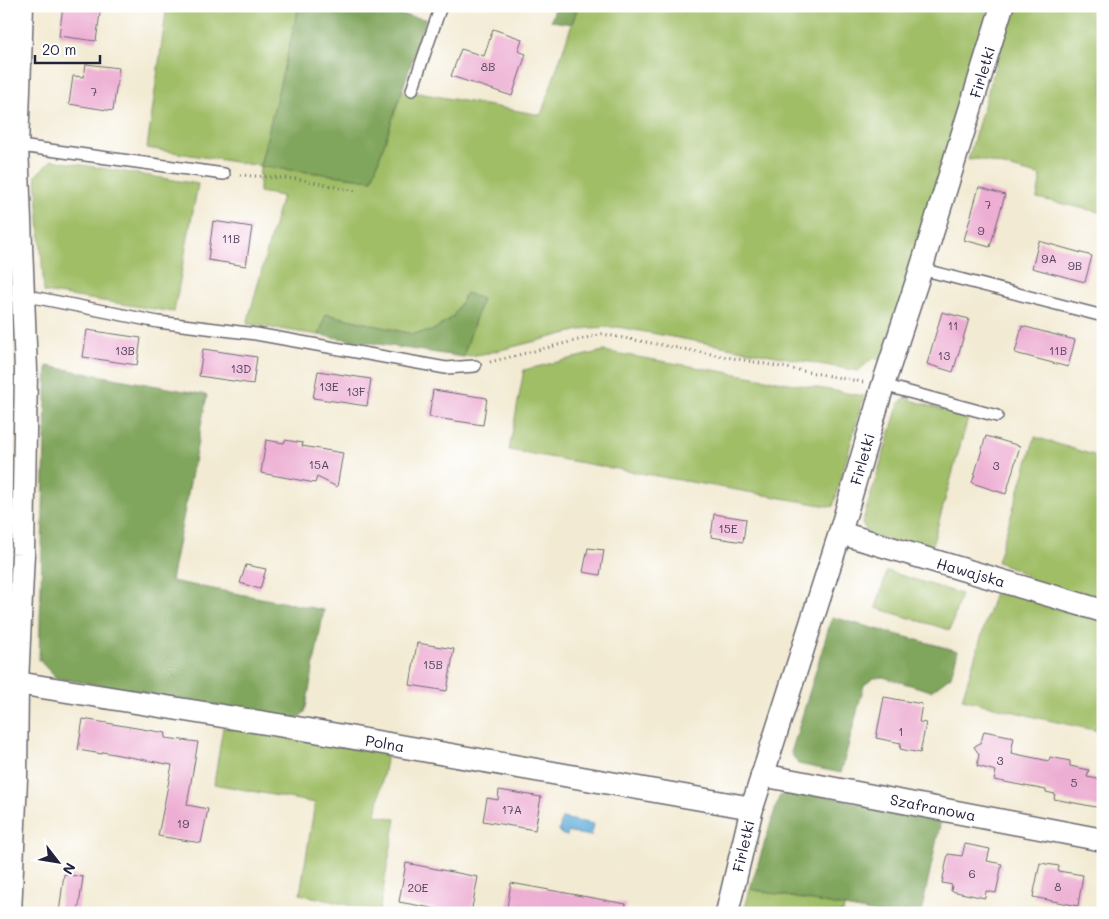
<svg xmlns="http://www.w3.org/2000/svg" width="1109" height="919" font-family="Mali,sans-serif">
	<rect width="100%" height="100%" fill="#fff"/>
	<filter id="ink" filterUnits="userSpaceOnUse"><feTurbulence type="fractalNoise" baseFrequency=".02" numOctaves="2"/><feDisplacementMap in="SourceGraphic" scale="10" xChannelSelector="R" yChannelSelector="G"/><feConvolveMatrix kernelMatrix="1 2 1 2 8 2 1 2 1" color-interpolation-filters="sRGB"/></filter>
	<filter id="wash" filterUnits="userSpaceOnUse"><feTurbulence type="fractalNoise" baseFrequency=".0096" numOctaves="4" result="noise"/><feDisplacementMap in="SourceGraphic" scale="20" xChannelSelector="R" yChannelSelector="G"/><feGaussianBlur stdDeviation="1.12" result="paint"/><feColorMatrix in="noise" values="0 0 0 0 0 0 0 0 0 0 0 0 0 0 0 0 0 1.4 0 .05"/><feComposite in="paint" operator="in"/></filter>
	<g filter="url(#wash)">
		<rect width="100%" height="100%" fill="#f2ead2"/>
		<g fill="#a0be66" stroke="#617050">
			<polygon points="167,6 299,6 260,166 372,180 402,90 541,115 578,6 990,6 883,361 873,358 858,371 618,327 588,328 488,353 463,357 482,299 466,293 453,317 432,331 412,334 326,314 319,335 247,324 282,196 259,192 260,166 147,148"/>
			<polygon points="1013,6 1103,6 1103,213 1037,198 1041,176 978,159 968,160"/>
			<polygon points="52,160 198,184 174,312 44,292 36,175"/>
			<polygon points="603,351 864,396 833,507 509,450 524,370"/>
			<polygon points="905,398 968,418 930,553 871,536 862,524 899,403"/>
			<polygon points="1035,437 1103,458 1103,599 1086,598 1051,591 1013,568 997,562"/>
			<polygon points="887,571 961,594 950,630 876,608"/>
			<polygon points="996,589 1103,618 1103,732 1043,719 962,699"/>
			<polygon points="223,727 387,754 376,815 396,819 379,912 300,894 315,803 214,784"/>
			<polygon points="750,889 844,907 843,913 744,913"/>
		</g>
		<g fill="#80a55b" stroke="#51644b">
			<polygon points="299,6 343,6 426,19 372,180 260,166"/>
			<polygon points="556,6 578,6 572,24 551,21"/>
			<polygon points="466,293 482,299 463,357 319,335 326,314 412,334 432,331 453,317"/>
			<polygon points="47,366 207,395 171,581 324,610 305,712 297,719 56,678 39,660"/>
			<polygon points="832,617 958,651 951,676 931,691 883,677 874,678 864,685 841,773 798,764 791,753"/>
			<polygon points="790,789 941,820 921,913 876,913 750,889 779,797"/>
		</g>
		<polygon fill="#61aeda" stroke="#42688a" points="562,818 593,824 591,836 568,832 567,836 561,834 561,832 559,831"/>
		<g id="blocks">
			<g fill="#edaed3">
				<polygon points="63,6 101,6 96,41 59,36"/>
				<polygon points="493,29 522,39 518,51 526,54 512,96 451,76 461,49 484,56"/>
				<polygon points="86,64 119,68 113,111 69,104 73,76 84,77"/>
				<polygon points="979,187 1005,195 990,247 964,240"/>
				<polygon points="213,221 252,227 246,266 208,260"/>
				<polygon points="1039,241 1092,256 1085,282 1032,268"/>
				<polygon points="942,312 969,319 953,372 927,364"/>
				<polygon points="1022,326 1075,340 1068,367 1015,353"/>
				<polygon points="87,330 141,338 137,365 83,357"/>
				<polygon points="203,349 257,357 253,384 199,376"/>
				<polygon points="318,371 371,379 367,406 313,398"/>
				<polygon points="433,390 487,398 483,425 429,417"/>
				<polygon points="986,436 1020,446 1006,494 972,483"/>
				<polygon points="266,440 284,443 285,440 303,443 302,446 343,453 337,487 317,477 315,483 261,473"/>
				<polygon points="714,514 746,519 743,542 711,537"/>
				<polygon points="588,548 604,550 600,575 583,572"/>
				<polygon points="246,565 266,569 260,589 240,583"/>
				<polygon points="417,643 454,649 447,691 410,685"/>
				<polygon points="884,697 922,704 919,722 926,723 920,753 900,749 901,743 876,738"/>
				<polygon points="83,719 166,733 165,738 198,742 187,805 208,809 201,843 158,836 172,765 103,752 102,754 78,750"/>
				<polygon points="984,731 1014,737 1011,753 1049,761 1050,757 1070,761 1070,766 1089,770 1087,777 1103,780 1103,798 1101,808 1054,799 1055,794 1046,792 1046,790 994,780 996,771 977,766 979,754 974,747 981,742"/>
				<polygon points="499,790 541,797 535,830 483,821 487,798 498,800"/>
				<polygon points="965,844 990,849 987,861 1002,864 996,893 986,891 985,898 951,891 952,885 942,883 948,854 962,856"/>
				<polygon points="406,863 478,877 471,913 459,913 399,902"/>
				<polygon points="1040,863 1059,866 1058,871 1083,875 1078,906 1033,897"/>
				<polygon points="64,874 83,877 78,913 59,913"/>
				<polygon points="511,883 626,904 625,913 506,913"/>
			</g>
		</g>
	</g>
	<g filter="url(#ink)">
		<use href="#blocks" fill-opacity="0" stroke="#6b6870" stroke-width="1"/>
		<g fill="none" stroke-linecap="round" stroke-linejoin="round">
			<defs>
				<g id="service">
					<polyline points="412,90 441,6"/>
					<polyline points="13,145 224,174"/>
					<polyline points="921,269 1103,316"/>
					<polyline points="23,295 158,322 256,334 446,368 475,366"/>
					<polyline points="883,385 997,416"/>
				</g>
				<g id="minor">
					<polyline points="840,533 1103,611"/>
					<polyline points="17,683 309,730 752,808"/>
					<polyline points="762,775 1103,840"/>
					<polyline points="10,913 16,779 17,683 23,554 26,370 17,146 22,6"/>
					<polyline points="727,913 752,808 840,533 883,385 921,269 1002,6"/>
				</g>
			</defs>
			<use href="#service" stroke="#6b6870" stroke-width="14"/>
			<use href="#minor" stroke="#6b6870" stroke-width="25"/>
			<g stroke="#6b6870" stroke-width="3" stroke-dasharray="1 4" stroke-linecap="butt">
				<polyline points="240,175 298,179 356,191"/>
				<polyline points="490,362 602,334 863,382"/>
			</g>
			<use href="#service" stroke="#fff" stroke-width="11"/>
			<use href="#minor" stroke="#fff" stroke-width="22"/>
		</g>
	</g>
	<g text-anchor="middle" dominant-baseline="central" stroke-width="4.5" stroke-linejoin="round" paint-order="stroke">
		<g font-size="12" fill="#554561">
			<text x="488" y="66">8B</text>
			<text x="94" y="91">7</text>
			<text x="988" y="204">7</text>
			<text x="981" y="230">9</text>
			<text x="231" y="238">11B</text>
			<text x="1049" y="258">9A</text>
			<text x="1075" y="265">9B</text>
			<text x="953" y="325">11</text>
			<text x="125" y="350">13B</text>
			<text x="1058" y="350">11B</text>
			<text x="944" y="355">13</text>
			<text x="241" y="368">13D</text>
			<text x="329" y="386">13E</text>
			<text x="356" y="391">13F</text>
			<text x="319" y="464">15A</text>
			<text x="996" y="465">3</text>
			<text x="728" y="528">15E</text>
			<text x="433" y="664">15B</text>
			<text x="901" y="731">1</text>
			<text x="1000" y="760">3</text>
			<text x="1074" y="782">5</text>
			<text x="512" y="809">17A</text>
			<text x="183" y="823">19</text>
			<text x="972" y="873">6</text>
			<text x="1058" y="886">8</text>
			<text x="418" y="887">20E</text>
		</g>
		<g font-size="15" fill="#22223b" stroke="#fff">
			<text transform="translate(982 72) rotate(-73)">Firletki</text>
			<text transform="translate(862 459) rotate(-74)">Firletki</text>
			<text transform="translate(971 572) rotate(16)">Hawajska</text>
			<text transform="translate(385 743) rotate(10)">Polna</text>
			<text transform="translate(933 807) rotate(11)">Szafranowa</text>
			<text transform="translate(743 846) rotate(-77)">Firletki</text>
		</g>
	</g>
	<rect width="1109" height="919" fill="none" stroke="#fff" stroke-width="25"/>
	<g transform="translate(58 862) rotate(121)" stroke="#ffffff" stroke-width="4" paint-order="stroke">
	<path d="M0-4L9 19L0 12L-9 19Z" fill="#22223b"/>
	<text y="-8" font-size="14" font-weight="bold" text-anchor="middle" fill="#22223b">N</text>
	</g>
	<path d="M35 55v8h65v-8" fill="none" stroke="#22223b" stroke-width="2.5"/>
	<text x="42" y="55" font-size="15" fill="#22223b" stroke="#ffffff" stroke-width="4" paint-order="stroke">20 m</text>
</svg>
